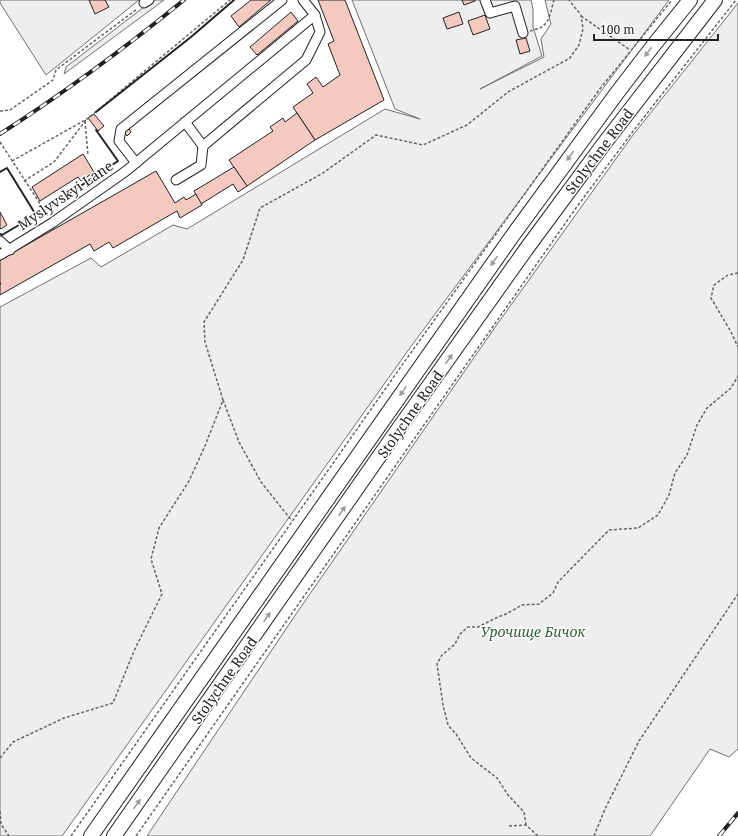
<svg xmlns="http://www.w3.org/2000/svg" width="738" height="836" font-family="'Noto Serif',serif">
	<rect width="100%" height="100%" fill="#fff"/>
	<g fill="#eee" stroke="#6f6f6f">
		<polygon points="0,0 139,0 46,75 0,3"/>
		<polygon points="153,0 164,0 64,74 66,67"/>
		<polygon points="352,0 531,0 533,9 533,27 542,56 480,89 544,57 541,39 551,24 545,0 669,0 412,345 62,836 0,836 0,307 91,258 101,267 173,225 187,229 385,109 420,119 395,109"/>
		<polygon points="738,3 738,749 729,757 710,749 650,836 147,836 296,614 498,323 633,135"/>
	</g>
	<g fill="#f3c9c0" stroke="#222">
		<polygon points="89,0 105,0 109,7 95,14"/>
		<polygon points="251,0 271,0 239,27 231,16"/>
		<polygon points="318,0 345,0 384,100 315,140 293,107 313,93 307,84 316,77 323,87 340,75 328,44 334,41"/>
		<polygon points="462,0 475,0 475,1 464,5"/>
		<polygon points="291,12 298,21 257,55 250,47"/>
		<polygon points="459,12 463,24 447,29 443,18"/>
		<polygon points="485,15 490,29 473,35 468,21"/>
		<polygon points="526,38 530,51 520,54 516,40"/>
		<polygon points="297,113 315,140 247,186 229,160 273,131 270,127 283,118 285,122"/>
		<polygon points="94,114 104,126 98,131 88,118"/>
		<polygon points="128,127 131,132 127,136 123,131"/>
		<polygon points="83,154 94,172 81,181 78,177 40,201 32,187"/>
		<polygon points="234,167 247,186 238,192 233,184 201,204 194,191"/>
		<polygon points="156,171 175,203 184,197 186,200 196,194 202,205 180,218 177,211 113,248 109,242 94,251 90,244 0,295 0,284 1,284 0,282 0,260"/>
		<polygon points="0,212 7,225 1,229 0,228"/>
	</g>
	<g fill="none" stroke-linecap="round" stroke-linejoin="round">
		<defs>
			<g id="minor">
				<polyline points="485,0 490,13 515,6 523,33"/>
				<polyline points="144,3 149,0"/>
				<polyline points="185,122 203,146 306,60 320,32 315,15"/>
				<polyline points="136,163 119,141 121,129 282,0"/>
				<polyline points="176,180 201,165 203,146"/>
				<polyline points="0,241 10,250"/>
				<polyline points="0,255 52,223 126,171 315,15 303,0"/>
			</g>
			<g id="highway">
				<polyline points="91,836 513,235 617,93 653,46 690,0"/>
				<polyline points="114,836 399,428 527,248 603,145 715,0"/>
			</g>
		</defs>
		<use href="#minor" stroke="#222" stroke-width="11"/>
		<use href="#highway" stroke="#222" stroke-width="16"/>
		<g stroke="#646464" stroke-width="1.5" stroke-dasharray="3 2" stroke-linecap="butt">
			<polyline points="581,16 630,50"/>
			<path d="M 530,31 C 533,30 537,29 540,28 C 550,23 551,10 554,0"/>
			<polyline points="0,111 10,110 53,80 56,70 137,9"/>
			<polyline points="85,121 88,155"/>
			<polyline points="0,142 48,216"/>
			<polyline points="12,161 87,119 230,0"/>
			<polyline points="24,181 54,162 86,120"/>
			<polyline points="738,273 728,275 714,285 711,298 731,332 738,347"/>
			<polyline points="223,400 239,442 261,482 292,521"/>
			<polyline points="0,758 13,742 64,718 113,703 134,651 162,594 151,559 159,528 189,481 205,446 223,400 205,342 204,322 243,260 260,208 323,173 376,135 423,145 467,125 508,92 570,58 579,45 583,29 581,15 569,0"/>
			<polyline points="0,811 1,824 9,836"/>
			<polyline points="526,825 524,812 508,795 497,778 471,758 456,734 448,725 443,705 437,664 442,655 455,644 460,634 468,627 478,627 498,617 506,614 522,605 539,604 553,593 558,582 609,530 638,528 658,515 669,495 675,473 687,455 697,425 707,408 731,388 738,376"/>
			<polyline points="509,826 526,825 538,836"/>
			<polyline points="71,836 400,368 599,90 672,0"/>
			<polyline points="136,836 576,208 634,130 736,0"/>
			<polyline points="594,836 605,809 639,741 738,594"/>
		</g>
		<use href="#minor" stroke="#fff" stroke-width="9"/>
		<use href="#highway" stroke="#fff" stroke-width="14"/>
		<defs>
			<g id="rail">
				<path d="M 0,134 C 64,93 125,48 184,0"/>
				<polyline points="719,836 738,813"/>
			</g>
		</defs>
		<use href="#rail" stroke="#222" stroke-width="4"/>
		<use href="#rail" stroke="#fff" stroke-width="2.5" stroke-dasharray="8" stroke-linecap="butt"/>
		<g stroke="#222" stroke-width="2">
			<polyline points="96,112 191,37 234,0"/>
			<polyline points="0,172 7,168 36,215 2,235 0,234"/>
			<polyline points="46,209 118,161 96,130"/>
		</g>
	</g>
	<defs><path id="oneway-solid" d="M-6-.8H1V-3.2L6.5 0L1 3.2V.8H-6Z"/></defs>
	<g fill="#9c9c9c">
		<use href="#oneway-solid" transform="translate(648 52) rotate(127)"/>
		<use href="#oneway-solid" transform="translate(570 156) rotate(126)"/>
		<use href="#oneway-solid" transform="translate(494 261) rotate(125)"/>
		<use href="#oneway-solid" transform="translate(449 359) rotate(-55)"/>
		<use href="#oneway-solid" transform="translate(403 391) rotate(125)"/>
		<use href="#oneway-solid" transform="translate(342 511) rotate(-55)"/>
		<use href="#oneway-solid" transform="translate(267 617) rotate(-55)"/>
		<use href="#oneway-solid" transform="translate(137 804) rotate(-55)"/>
	</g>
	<g text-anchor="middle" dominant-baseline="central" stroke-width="3" stroke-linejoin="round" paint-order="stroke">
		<g font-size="14" fill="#222" stroke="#fff">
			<text transform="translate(599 151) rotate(-53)">Stolychne Road</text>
			<text transform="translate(65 195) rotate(-34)">Myslyvskyi Lane</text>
			<text transform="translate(410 414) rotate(-55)">Stolychne Road</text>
			<text transform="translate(224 680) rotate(-55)">Stolychne Road</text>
		</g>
		<g font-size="14" font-style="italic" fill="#2f5e38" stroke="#fff">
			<text x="533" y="631">Урочище Бичок</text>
		</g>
	</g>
	<path d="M594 34v6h124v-6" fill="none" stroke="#222222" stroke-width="2"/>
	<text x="600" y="34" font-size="12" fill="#222222" stroke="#ffffff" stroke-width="3" paint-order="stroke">100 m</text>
</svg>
